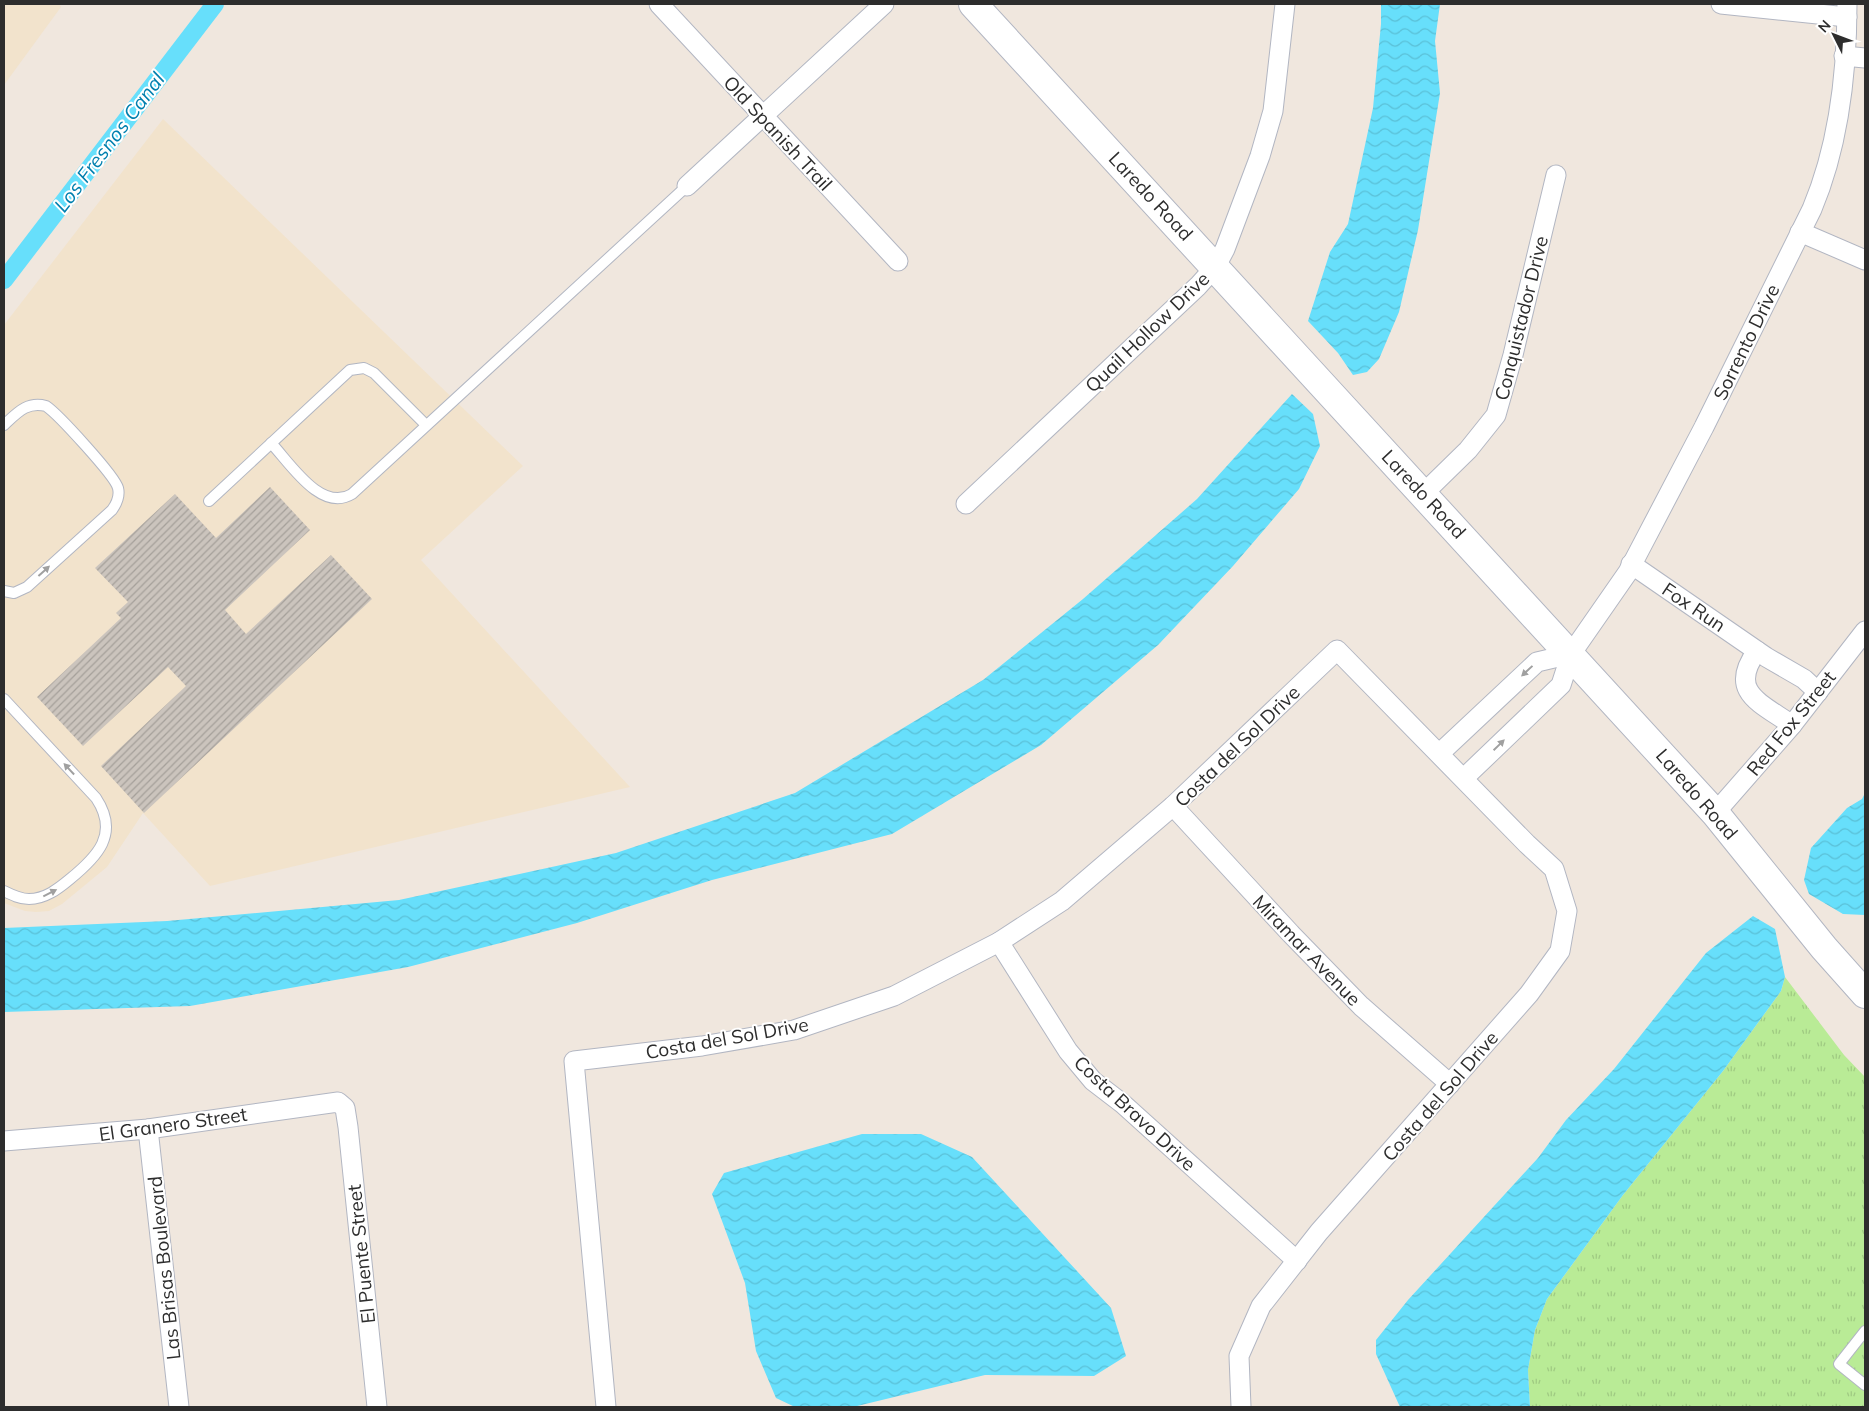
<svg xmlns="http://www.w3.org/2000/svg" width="1869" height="1411" font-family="Mulish,sans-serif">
	<defs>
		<pattern id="grass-tufts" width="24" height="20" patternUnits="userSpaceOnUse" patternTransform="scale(1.25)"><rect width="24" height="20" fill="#b9eb96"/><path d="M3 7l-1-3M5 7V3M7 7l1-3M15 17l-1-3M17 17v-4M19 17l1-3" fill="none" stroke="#9fca82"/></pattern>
		<pattern id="water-waves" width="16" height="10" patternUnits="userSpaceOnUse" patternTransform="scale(1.25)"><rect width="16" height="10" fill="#67dffb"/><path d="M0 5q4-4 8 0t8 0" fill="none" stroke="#5ac0d7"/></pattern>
		<pattern id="building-hatch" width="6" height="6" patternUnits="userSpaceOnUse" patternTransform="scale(1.25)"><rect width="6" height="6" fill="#cbc4bd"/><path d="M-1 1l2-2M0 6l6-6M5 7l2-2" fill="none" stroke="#a5a09a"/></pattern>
	</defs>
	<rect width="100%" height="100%" fill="#f0e7de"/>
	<g fill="#f2e3cc">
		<polygon points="4,4 59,4 61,7 4,85"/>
		<polygon points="163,119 523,466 421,560 630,787 210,886 143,813 107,867 62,904 49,911 36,912 25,911 4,903 4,325"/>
	</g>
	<polygon fill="url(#grass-tufts)" points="1785,977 1844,1055 1865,1077 1865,1407 1530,1407 1528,1370 1535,1330 1547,1299 1623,1195 1723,1071 1781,991"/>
	<g fill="url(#water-waves)">
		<polygon points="1381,4 1440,4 1435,41 1440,93 1418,230 1399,312 1379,359 1367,372 1353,375 1338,353 1308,321 1330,252 1348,224 1373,108 1381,24"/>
		<polygon points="1292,394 1313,414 1320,446 1299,489 1233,566 1158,645 1041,745 892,834 712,880 577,923 408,967 190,1006 4,1012 4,928 167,921 399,900 616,853 795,793 983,680 1083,599 1197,499"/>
		<polygon points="1865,793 1865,915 1843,914 1809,894 1804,880 1811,848 1847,808 1862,799"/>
		<polygon points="1753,916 1775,929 1785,977 1781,991 1723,1071 1623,1195 1547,1299 1535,1330 1528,1370 1530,1407 1400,1407 1376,1354 1376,1340 1408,1300 1538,1158 1566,1120 1614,1069 1706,953"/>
		<polygon points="862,1134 921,1134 972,1157 1111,1308 1126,1356 1094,1376 985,1375 853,1407 795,1407 776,1398 756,1351 745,1283 712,1194 724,1173"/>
	</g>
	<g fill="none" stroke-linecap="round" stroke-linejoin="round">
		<polyline stroke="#67dffb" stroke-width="18" points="4,280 215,4"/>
	</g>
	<polygon fill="url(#building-hatch)" points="270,487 310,530 225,610 246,634 331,555 372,599 144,813 101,766 186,686 168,667 83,746 37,697 121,618 116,613 128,602 95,568 175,494 216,538"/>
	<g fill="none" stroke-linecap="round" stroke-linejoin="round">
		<defs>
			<g id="lane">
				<path d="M 4,425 C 17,413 27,401 46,406 C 58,414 115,476 118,488 C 120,496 117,503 112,510 L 27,587 L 14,593 L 4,591"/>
				<path d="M 271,443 C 290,463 321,513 352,494 L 687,186"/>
				<polyline points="209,501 350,370 364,368 374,373 426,425"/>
				<path d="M 4,699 L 96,798 C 120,834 97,857 70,879 C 58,889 45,899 29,899 C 20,899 12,895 4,891"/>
				<polyline points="1865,1331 1839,1364 1865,1385"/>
			</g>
			<g id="street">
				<polyline points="659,4 898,261"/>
				<polyline points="1721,4 1847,17"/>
				<polyline points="1844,56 1865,58"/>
				<polyline points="687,186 884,4"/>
				<polyline points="1800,232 1865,260"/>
				<polyline points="1423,494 1468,450 1496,415 1513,355 1556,175"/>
				<polyline points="966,504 1198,286 1216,266 1225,249 1260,156 1273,111 1285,4"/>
				<polyline points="1631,564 1766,657 1804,679 1818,692"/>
				<path d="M 1757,651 C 1727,692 1761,703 1792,725"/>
				<polyline points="1440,753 1537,662 1571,654"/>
				<path d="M 1464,778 L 1561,685 L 1571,654 L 1628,572 L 1704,427 L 1812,209 C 1839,145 1847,73 1847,4"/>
				<polyline points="1173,806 1291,934 1361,1006 1450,1084"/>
				<polyline points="1715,813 1792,725 1865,631"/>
				<polyline points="999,942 1068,1051 1093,1081 1123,1104 1297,1261"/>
				<polyline points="148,1129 179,1407"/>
				<polyline points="4,1141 148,1129 338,1102 345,1108 348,1127 377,1407"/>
				<polyline points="606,1407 574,1061 702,1046 794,1030 894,996 999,942 1062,901 1173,806 1337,650 1527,844 1554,869 1567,911 1560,951 1529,994 1319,1232 1261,1306 1239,1356 1241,1407"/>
			</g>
			<polyline id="secondary" points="973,4 1715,813 1824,948 1865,994"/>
		</defs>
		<use href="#lane" stroke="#b2b6c2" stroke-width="12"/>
		<use href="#street" stroke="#b2b6c2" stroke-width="21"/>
		<use href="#secondary" stroke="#b2b6c2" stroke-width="30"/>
		<use href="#lane" stroke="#fff" stroke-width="10"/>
		<use href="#street" stroke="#fff" stroke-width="19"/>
		<use href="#secondary" stroke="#fff" stroke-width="28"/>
	</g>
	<defs><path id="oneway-solid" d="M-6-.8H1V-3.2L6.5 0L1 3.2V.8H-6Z" transform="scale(1.25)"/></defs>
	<g fill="#a0a0a0">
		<use href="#oneway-solid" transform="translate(44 571) rotate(-42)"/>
		<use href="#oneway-solid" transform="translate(1527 671) rotate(137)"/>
		<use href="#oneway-solid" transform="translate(1499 745) rotate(-44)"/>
		<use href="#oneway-solid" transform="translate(69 769) rotate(-133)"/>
		<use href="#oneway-solid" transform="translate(50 893) rotate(-27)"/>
	</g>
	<g text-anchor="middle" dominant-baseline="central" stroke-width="4" stroke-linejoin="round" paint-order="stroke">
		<g font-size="19" fill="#2d2d2d" stroke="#fff">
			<text transform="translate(778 133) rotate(47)">Old Spanish Trail</text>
			<text transform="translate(1151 196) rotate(47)">Laredo Road</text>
			<text transform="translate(1521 318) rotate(-76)">Conquistador Drive</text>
			<text transform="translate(1147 332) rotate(-44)">Quail Hollow Drive</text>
			<text transform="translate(1746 342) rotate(-64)">Sorrento Drive</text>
			<text transform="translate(1424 494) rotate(47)">Laredo Road</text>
			<text transform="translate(1694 607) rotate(34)">Fox Run</text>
			<text transform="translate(1791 723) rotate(-51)">Red Fox Street</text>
			<text transform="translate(1237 746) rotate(-44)">Costa del Sol Drive</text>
			<text transform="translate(1697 794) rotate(49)">Laredo Road</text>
			<text transform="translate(1307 950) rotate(46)">Miramar Avenue</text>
			<text transform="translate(727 1038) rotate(-10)">Costa del Sol Drive</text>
			<text transform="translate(1440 1096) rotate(-49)">Costa del Sol Drive</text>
			<text transform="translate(1135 1113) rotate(43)">Costa Bravo Drive</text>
			<text transform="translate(173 1124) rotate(-8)">El Granero Street</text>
			<text transform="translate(361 1254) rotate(-96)">El Puente Street</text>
			<text transform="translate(164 1268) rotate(-96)">Las Brisas Boulevard</text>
		</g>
		<g font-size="20" font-style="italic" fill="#007fae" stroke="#fff">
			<text transform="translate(109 142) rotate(-53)">Los Fresnos Canal</text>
		</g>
	</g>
	<rect width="1869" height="1411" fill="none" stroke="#2d2d2d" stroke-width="10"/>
	<g transform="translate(1834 35) rotate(312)" stroke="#ffffff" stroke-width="4" paint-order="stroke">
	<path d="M0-4L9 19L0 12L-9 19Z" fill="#2d2d2d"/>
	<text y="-8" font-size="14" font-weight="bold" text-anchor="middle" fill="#2d2d2d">N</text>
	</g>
</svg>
